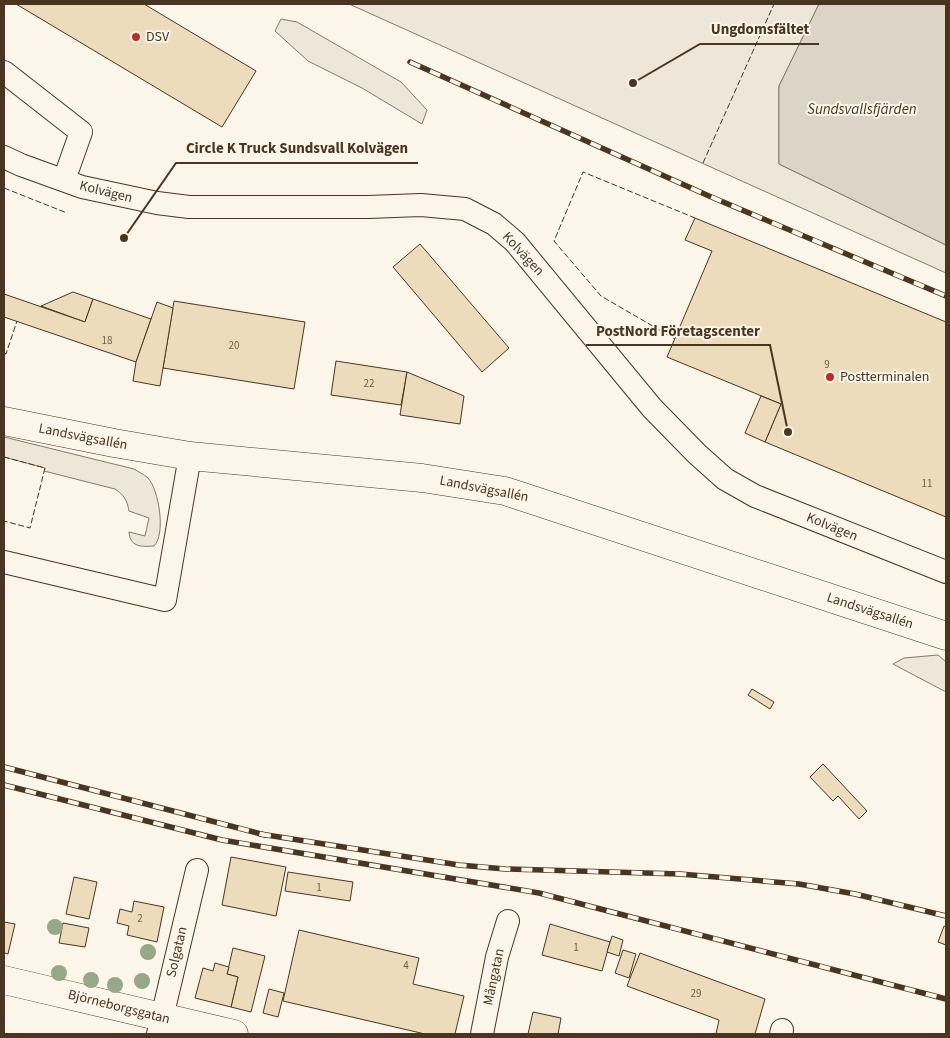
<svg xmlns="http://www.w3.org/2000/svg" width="950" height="1038" font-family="'Source Sans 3',sans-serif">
	<rect width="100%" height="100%" fill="#fbf6e9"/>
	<g fill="#ede6d9" stroke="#887966">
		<polygon points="349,4 819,4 779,86 779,164 946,245 946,273"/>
		<polygon points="281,19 297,22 401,82 427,110 422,124 362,88 308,61 275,31"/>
		<path d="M 4,437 L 134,469 C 138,472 144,474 148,478 C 159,490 166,534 154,546 C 141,547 130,547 129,532 L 145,536 L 149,518 L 129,511 C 127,500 124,495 115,489 L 44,471 L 45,468 L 4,457 Z"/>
		<polygon points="938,655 946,662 946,692 893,664 904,658"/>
	</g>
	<polygon fill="#dcd4c6" stroke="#887966" points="819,4 946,4 946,245 779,164 779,86"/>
	<g fill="#ecdcbc" stroke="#4a3520">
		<polygon points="16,4 144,4 256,71 222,127"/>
		<polygon points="695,218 946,322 946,517 765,442 781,404 667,357 712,251 685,240"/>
		<polygon points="420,244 509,348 482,372 393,267"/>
		<polygon points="73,292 93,299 85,322 41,306"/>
		<polygon points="4,294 85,322 93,299 151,319 136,362 4,317"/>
		<polygon points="174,301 305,322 294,389 163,368"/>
		<polygon points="157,302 173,308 160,386 133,381 136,362"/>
		<polygon points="336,361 407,372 401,405 331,395"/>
		<polygon points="407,372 464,396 460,424 400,415"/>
		<polygon points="761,396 781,404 765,442 745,433"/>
		<polygon points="752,689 774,702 770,709 748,695"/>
		<polygon points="823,764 867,811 859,819 838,796 833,801 810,777"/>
		<polygon points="231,857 286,867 276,916 222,905"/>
		<polygon points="288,872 353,882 350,901 285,891"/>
		<polygon points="74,877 97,882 89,919 66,914"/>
		<polygon points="134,901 164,907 157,942 127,935 129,926 117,923 120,909 132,912"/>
		<polygon points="4,922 15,924 8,954 4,953"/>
		<polygon points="63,923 89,928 85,947 59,943"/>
		<polygon points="550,924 610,942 602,971 542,955"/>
		<polygon points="944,926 946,927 946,945 938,942"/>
		<polygon points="299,930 419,958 413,984 464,996 455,1034 425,1034 283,1001"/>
		<polygon points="612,936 623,940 619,956 607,952"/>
		<polygon points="233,948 265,956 251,1012 231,1007 238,977 227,974"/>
		<polygon points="623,950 636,954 629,978 615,973"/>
		<polygon points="640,953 765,999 755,1034 716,1034 719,1020 627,986"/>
		<polygon points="215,963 229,967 227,974 238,977 231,1007 195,998 203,968 213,971"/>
		<polygon points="269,989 284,993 278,1017 263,1013"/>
		<polygon points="533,1012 561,1018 558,1034 528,1034"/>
	</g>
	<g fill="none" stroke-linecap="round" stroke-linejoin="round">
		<defs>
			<g id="minor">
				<polyline points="4,72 81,132 64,180"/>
				<polyline points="4,157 21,165 82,187 157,203 189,207 368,207 421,205 465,209 494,224 515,242 652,408 697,454 725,479 755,496 946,572"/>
				<polyline points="4,562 165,600 190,456"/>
				<polyline points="158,1034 197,870"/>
				<polyline points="482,1034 497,957 508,921"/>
				<polyline points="781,1034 782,1030"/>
			</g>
			<polyline id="major" points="4,421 114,443 190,456 422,478 505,491 946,636"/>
			<polyline id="highway" points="4,980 234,1034"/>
		</defs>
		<use href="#minor" stroke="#4a3520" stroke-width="24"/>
		<use href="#major" stroke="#4a3520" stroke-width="29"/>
		<use href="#highway" stroke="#4a3520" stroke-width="29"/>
		<use href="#minor" stroke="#fbf6e9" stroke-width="22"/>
		<use href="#major" stroke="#fbf6e9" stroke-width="28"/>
		<use href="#highway" stroke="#fbf6e9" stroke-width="28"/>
		<defs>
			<g id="rail">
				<polyline points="410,62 709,196 946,296"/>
				<polyline points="4,767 265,835"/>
				<polyline points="4,785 222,840 539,893 946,999"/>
				<polyline points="260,834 459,865 505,869 680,874 799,884 855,894 946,916"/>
			</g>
		</defs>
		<use href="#rail" stroke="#4a3520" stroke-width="5.5"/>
		<use href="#rail" stroke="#fbf6e9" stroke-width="4" stroke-dasharray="11" stroke-linecap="butt"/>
		<g stroke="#4a3520" stroke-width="1" stroke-dasharray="6 2.5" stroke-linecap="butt">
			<polyline points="703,163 774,4"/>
			<polyline points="4,188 67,213"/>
			<polyline points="675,339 601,296 554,241 583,172 695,218"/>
			<polyline points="4,353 6,354 17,321"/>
			<polyline points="4,457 45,468 30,528 4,521"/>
		</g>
	</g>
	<g fill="#96a887">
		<circle cx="55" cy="927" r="8"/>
		<circle cx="148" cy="952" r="8"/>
		<circle cx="59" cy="973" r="8"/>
		<circle cx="91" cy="980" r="8"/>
		<circle cx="142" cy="981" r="8"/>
		<circle cx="115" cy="985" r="8"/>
	</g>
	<g fill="#c62828" stroke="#fbf6e9" stroke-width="2">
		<circle cx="136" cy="37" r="5"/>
		<circle cx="830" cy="377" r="5"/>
	</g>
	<g text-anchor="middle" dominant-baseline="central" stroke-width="4" stroke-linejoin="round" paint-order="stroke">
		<g font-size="11" fill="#725f47">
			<text x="107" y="340">18</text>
			<text x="234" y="345">20</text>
			<text x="827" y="364">9</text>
			<text x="369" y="383">22</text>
			<text x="927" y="483">11</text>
			<text x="319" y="887">1</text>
			<text x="140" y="918">2</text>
			<text x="576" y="947">1</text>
			<text x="406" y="965">4</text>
			<text x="696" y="993">29</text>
		</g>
		<g font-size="14" fill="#4a3520" stroke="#fbf6e9" text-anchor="start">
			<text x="146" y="37">DSV</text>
			<text x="840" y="377">Postterminalen</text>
		</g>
		<g font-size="14" fill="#4a3520" stroke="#fbf6e9">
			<text transform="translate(106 192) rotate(14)">Kolvägen</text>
			<text transform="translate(523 254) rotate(47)">Kolvägen</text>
			<text transform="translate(83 437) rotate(11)">Landsvägsallén</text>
			<text transform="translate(484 489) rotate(11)">Landsvägsallén</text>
			<text transform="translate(832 527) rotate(22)">Kolvägen</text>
			<text transform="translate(870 611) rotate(18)">Landsvägsallén</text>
			<text transform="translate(177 952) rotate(-77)">Solgatan</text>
			<text transform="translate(494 977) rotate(-78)">Mångatan</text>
			<text transform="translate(119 1007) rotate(14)">Björneborgsgatan</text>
		</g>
		<g font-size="15" font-style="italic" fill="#4a3520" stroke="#fbf6e9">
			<text x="862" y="109">Sundsvallsfjärden</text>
		</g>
	</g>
	<path fill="none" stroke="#4a3520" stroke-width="2" d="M633 83L700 44H819M124 238L176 163H418M788 432L770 345H586"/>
	<g fill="#4a3520" stroke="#fbf6e9" stroke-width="2">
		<circle cx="633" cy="83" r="5"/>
		<circle cx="124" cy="238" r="5"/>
		<circle cx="788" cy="432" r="5"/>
	</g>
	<g font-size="15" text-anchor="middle" font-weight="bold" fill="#4a3520" stroke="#fbf6e9" stroke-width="4" stroke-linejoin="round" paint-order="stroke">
		<text x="760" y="34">Ungdomsfältet</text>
		<text x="297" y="153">Circle K Truck Sundsvall Kolvägen</text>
		<text x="678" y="336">PostNord Företagscenter</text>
	</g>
	<rect width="950" height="1038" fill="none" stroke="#4a3520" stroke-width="10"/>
</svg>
